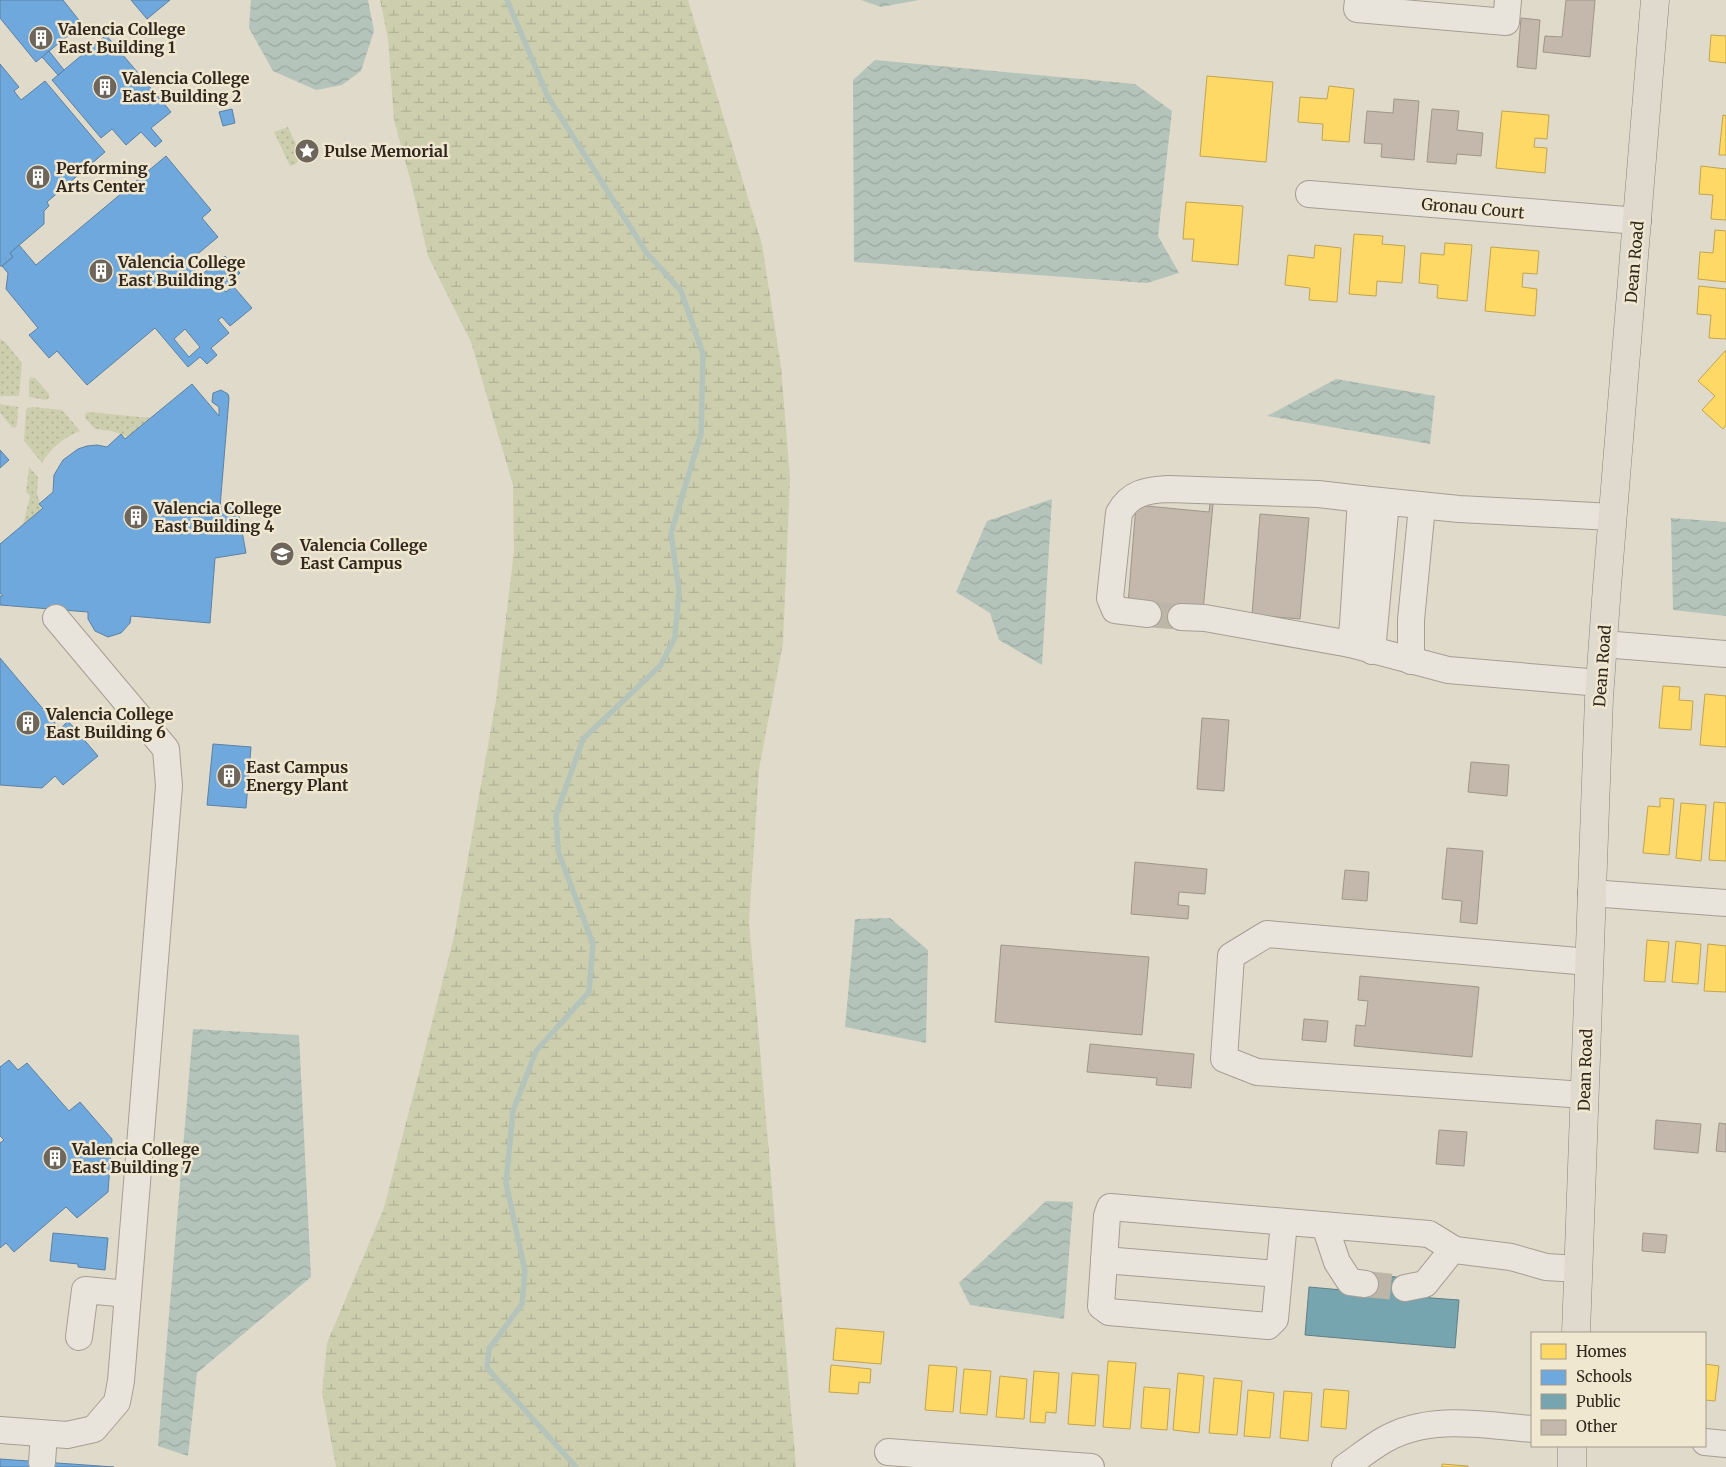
<svg xmlns="http://www.w3.org/2000/svg" width="1726" height="1467" font-family="Merriweather,serif">
	<defs>
		<pattern id="grass-dots" width="8" height="8" patternUnits="userSpaceOnUse" patternTransform="scale(1.25)"><rect width="8" height="8" fill="#cdceae"/><path d="M2 2h.1M6 6h.1" fill="none" stroke="#b0b195" stroke-width="1.8" stroke-linecap="round"/></pattern>
		<pattern id="wetland-marsh" width="20" height="14" patternUnits="userSpaceOnUse" patternTransform="scale(1.25)"><rect width="20" height="14" fill="#cdceae"/><path d="M1 5h8M5 5V1M11 12h8M15 12V8" fill="none" stroke="#b0b195"/></pattern>
		<pattern id="water-waves" width="16" height="10" patternUnits="userSpaceOnUse" patternTransform="scale(1.25)"><rect width="16" height="10" fill="#b5c4bb"/><path d="M0 5q4-4 8 0t8 0" fill="none" stroke="#9ca8a0"/></pattern>
	</defs>
	<rect width="100%" height="100%" fill="#e0daca"/>
	<g fill="url(#grass-dots)">
		<polygon points="288,127 297,146 296,152 299,159 296,164 290,166 274,132"/>
		<polygon points="0,339 5,342 22,363 19,396 0,396"/>
		<polygon points="31,377 35,378 49,394 49,398 46,400 29,397 29,380"/>
		<polygon points="0,404 18,407 17,425 15,428 12,427 0,413"/>
		<path d="M 32,407 L 62,410 L 80,431 C 64,437 51,448 42,463 L 24,441 L 26,410 L 28,408 Z"/>
		<polygon points="88,412 151,418 128,437 112,431 95,429 85,418 85,414"/>
		<polygon points="29,467 38,477 37,494 42,509 23,525 30,496 26,492"/>
	</g>
	<polygon fill="url(#wetland-marsh)" points="380,0 688,0 762,244 781,367 790,479 783,643 759,769 749,922 796,1467 336,1467 322,1392 327,1343 384,1208 454,937 496,700 514,552 513,485 471,342 428,256 411,182 394,120 388,39"/>
	<g fill="url(#water-waves)">
		<polygon points="251,0 368,0 374,31 361,71 342,85 316,90 273,71 249,28"/>
		<polygon points="861,0 919,0 881,7"/>
		<polygon points="875,60 1135,84 1172,111 1158,236 1179,273 1147,283 854,262 853,80"/>
		<polygon points="1336,379 1435,396 1430,444 1267,416"/>
		<polygon points="1052,499 1042,665 999,640 990,613 956,592 987,521"/>
		<polygon points="1671,518 1726,522 1726,616 1673,610"/>
		<polygon points="890,918 928,950 926,1043 845,1027 855,919"/>
		<polygon points="193,1029 299,1035 311,1277 197,1373 188,1456 158,1446"/>
		<polygon points="1046,1201 1073,1202 1064,1319 970,1305 959,1283"/>
	</g>
	<g fill="#ffd966" stroke="#c1a450">
		<polygon points="1711,35 1726,36 1726,63 1709,61"/>
		<polygon points="1207,76 1273,82 1266,162 1200,156"/>
		<polygon points="1329,86 1354,89 1349,142 1322,140 1323,124 1298,122 1300,97 1327,99"/>
		<polygon points="1502,111 1549,115 1547,139 1535,138 1534,147 1547,148 1545,173 1496,168"/>
		<polygon points="1723,115 1726,116 1726,155 1719,155"/>
		<polygon points="1701,166 1726,169 1726,220 1711,219 1713,195 1699,194"/>
		<polygon points="1186,202 1243,206 1238,265 1192,261 1194,239 1183,239"/>
		<polygon points="1715,230 1726,231 1726,282 1698,279 1700,252 1713,253"/>
		<polygon points="1354,234 1383,236 1382,244 1405,246 1402,283 1377,281 1376,296 1349,294"/>
		<polygon points="1445,243 1472,245 1467,301 1437,298 1438,285 1419,283 1421,253 1444,255"/>
		<polygon points="1315,245 1341,248 1337,302 1309,300 1310,288 1285,285 1288,255 1314,258"/>
		<polygon points="1491,247 1539,251 1537,274 1523,273 1522,287 1537,289 1535,316 1485,311"/>
		<polygon points="1699,286 1726,289 1726,339 1709,338 1711,315 1697,314"/>
		<polygon points="1726,350 1726,425 1723,429 1702,410 1715,396 1698,381"/>
		<polygon points="1663,686 1680,687 1679,700 1693,701 1691,730 1659,728"/>
		<polygon points="1705,694 1726,696 1726,747 1700,745"/>
		<polygon points="1660,798 1674,799 1669,855 1643,853 1648,806 1660,807"/>
		<polygon points="1714,802 1726,803 1726,861 1709,860"/>
		<polygon points="1681,803 1706,805 1701,861 1676,858"/>
		<polygon points="1647,940 1669,942 1665,982 1644,981"/>
		<polygon points="1676,941 1701,944 1698,984 1672,982"/>
		<polygon points="1708,944 1726,946 1726,992 1704,991"/>
		<polygon points="836,1328 884,1332 881,1364 833,1360"/>
		<polygon points="1108,1361 1136,1363 1130,1429 1103,1427"/>
		<polygon points="1705,1364 1719,1366 1715,1401 1705,1400"/>
		<polygon points="831,1365 871,1369 870,1383 859,1382 858,1394 829,1392"/>
		<polygon points="929,1365 957,1367 953,1412 925,1410"/>
		<polygon points="964,1369 991,1371 987,1415 960,1413"/>
		<polygon points="1034,1371 1059,1373 1056,1413 1046,1412 1045,1423 1030,1422"/>
		<polygon points="1072,1373 1099,1375 1095,1426 1068,1424"/>
		<polygon points="1178,1373 1204,1376 1199,1433 1173,1430"/>
		<polygon points="1000,1376 1027,1379 1024,1419 996,1417"/>
		<polygon points="1214,1378 1242,1381 1237,1435 1209,1433"/>
		<polygon points="1144,1387 1170,1389 1167,1430 1141,1428"/>
		<polygon points="1324,1389 1349,1391 1346,1429 1321,1427"/>
		<polygon points="1248,1390 1274,1393 1270,1438 1244,1436"/>
		<polygon points="1284,1391 1312,1393 1308,1441 1280,1438"/>
		<polygon points="1442,1464 1468,1466 1468,1467 1442,1467"/>
	</g>
	<g fill="#6fa8dc" stroke="#5c81a3" fill-rule="evenodd">
		<polygon points="0,0 63,0 82,24 36,62 0,18"/>
		<polygon points="131,0 170,0 147,19"/>
		<polygon points="106,35 171,112 151,128 162,141 155,147 141,132 126,145 112,129 101,138 52,80"/>
		<polygon points="49,51 64,70 58,75 42,57"/>
		<polygon points="0,64 19,87 14,91 21,100 45,81 105,152 47,202 49,206 44,211 44,224 10,253 13,257 2,266 0,266"/>
		<polygon points="232,109 235,123 223,126 219,112"/>
		<path d="M 166,156 L 211,210 L 202,218 L 218,237 L 188,262 L 200,276 L 225,256 L 240,273 L 223,289 L 226,292 L 233,286 L 252,308 L 230,326 L 222,317 L 218,320 L 229,333 L 211,348 L 217,355 L 207,364 L 200,357 L 188,367 L 155,328 L 87,385 L 57,351 L 49,358 L 29,335 L 38,328 L 6,289 L 8,273 L 2,266 L 13,257 L 10,253 L 19,245 L 36,265 ZM 185,329 L 200,347 L 189,357 L 174,339 Z"/>
		<polygon points="192,384 219,416 219,407 212,402 213,393 221,390 228,394 229,398 220,507 237,504 246,553 215,558 210,623 131,616 130,623 121,633 108,637 95,631 88,619 88,612 0,605 0,596 3,596 0,593 0,544 43,508 39,504 53,492 54,475 63,460 78,449 87,446 97,445 107,447 121,434 125,439"/>
		<polygon points="0,450 9,460 0,468"/>
		<polygon points="0,658 60,729 68,721 98,756 63,785 55,776 42,788 0,785"/>
		<polygon points="213,744 251,747 246,808 207,805"/>
		<polygon points="9,1060 18,1070 27,1063 69,1111 80,1102 112,1139 108,1192 77,1218 66,1207 14,1252 6,1243 0,1248 0,1143 4,1140 0,1136 0,1067"/>
		<polygon points="53,1233 108,1238 105,1270 78,1267 78,1264 50,1261"/>
		<polygon points="0,1459 114,1467 0,1467"/>
	</g>
	<polygon fill="#76a5af" stroke="#617f84" points="1365,1274 1406,1278 1405,1296 1459,1300 1455,1348 1305,1335 1309,1287 1364,1292"/>
	<g fill="none" stroke-linecap="round" stroke-linejoin="round">
		<polyline stroke="#b5c4bb" stroke-width="5.5" points="507,0 548,97 646,252 681,291 703,354 701,434 671,533 679,591 675,637 661,665 583,739 556,815 558,851 593,944 589,992 536,1051 513,1111 506,1183 525,1271 522,1304 489,1349 487,1368 576,1467"/>
	</g>
	<g fill="#c3b8ab" stroke="#9f968a">
		<polygon points="1566,0 1595,0 1590,57 1543,52 1545,36 1562,37"/>
		<polygon points="1521,18 1540,20 1536,69 1517,67"/>
		<polygon points="1394,99 1419,101 1414,160 1381,157 1382,144 1364,143 1367,111 1393,113"/>
		<polygon points="1432,109 1459,111 1457,130 1483,133 1481,156 1457,154 1456,164 1427,162"/>
		<polygon points="1210,503 1213,504 1203,611 1180,625 1148,622 1128,604 1136,505 1209,512"/>
		<polygon points="1260,514 1309,518 1300,619 1252,615"/>
		<polygon points="1202,718 1229,720 1224,791 1197,789"/>
		<polygon points="1471,762 1509,765 1507,796 1468,792"/>
		<polygon points="1447,848 1483,851 1477,924 1460,922 1462,901 1442,899"/>
		<polygon points="1135,862 1207,869 1205,894 1179,892 1178,905 1189,906 1188,919 1131,914"/>
		<polygon points="1345,870 1369,872 1367,901 1342,899"/>
		<polygon points="1001,945 1149,957 1142,1035 995,1022"/>
		<polygon points="1360,976 1479,987 1472,1057 1354,1046 1356,1025 1365,1026 1368,1001 1358,1000"/>
		<polygon points="1304,1019 1328,1021 1326,1042 1302,1040"/>
		<polygon points="1090,1044 1194,1054 1191,1088 1156,1085 1157,1078 1087,1072"/>
		<polygon points="1656,1120 1701,1124 1698,1153 1654,1149"/>
		<polygon points="1719,1123 1726,1124 1726,1152 1716,1151"/>
		<polygon points="1439,1130 1467,1132 1464,1166 1436,1164"/>
		<polygon points="1643,1233 1667,1235 1665,1253 1642,1251"/>
	</g>
	<g fill="none" stroke-linecap="round" stroke-linejoin="round">
		<g stroke="#bdb6a8" stroke-width="26" stroke-dasharray="26 13" stroke-linecap="butt">
			<polyline points="1148,614 1181,617"/>
			<polyline points="1365,1284 1405,1288"/>
		</g>
		<defs>
			<g id="minor">
				<polyline points="1358,0 1357,9 1506,22 1508,0"/>
				<polyline points="1309,194 1638,221"/>
				<path d="M 1148,614 L 1115,610 L 1110,598 L 1119,513 C 1130,493 1146,490 1168,489 L 1318,494 L 1361,499"/>
				<polyline points="1181,617 1205,618 1350,644"/>
				<polyline points="1603,644 1726,654"/>
				<polyline points="1372,651 1386,502"/>
				<polyline points="1411,661 1411,620 1422,506"/>
				<polyline points="1600,683 1448,670 1350,644 1353,625 1361,499 1459,509 1613,517"/>
				<polyline points="1591,893 1726,903"/>
				<polyline points="1584,1095 1257,1072 1224,1059 1231,956 1267,934 1589,962"/>
				<polyline points="1284,1222 1275,1319 1268,1326 1109,1312 1101,1306 1107,1216 1110,1207 1429,1234 1455,1250 1511,1257 1546,1267 1578,1269"/>
				<polyline points="1325,1226 1337,1262 1350,1282 1365,1284"/>
				<polyline points="1104,1260 1279,1274"/>
				<polyline points="1405,1288 1425,1284 1453,1249"/>
				<polyline points="79,1337 85,1290 128,1294"/>
				<polyline points="0,1430 67,1435 94,1429 117,1402 121,1381 128,1294 169,786 166,749 56,618"/>
				<polyline points="1705,1442 1726,1444"/>
				<polyline points="888,1452 1091,1467"/>
				<polyline points="42,1462 44,1434"/>
				<path d="M 1345,1467 C 1358,1458 1370,1448 1384,1440 C 1429,1414 1483,1425 1532,1429"/>
			</g>
			<g id="major">
				<polyline points="1576,1333 1599,698 1607,586 1655,0"/>
				<polyline points="1572,1467 1572,1446"/>
			</g>
		</defs>
		<use href="#minor" stroke="#a49f94" stroke-width="28"/>
		<use href="#major" stroke="#8a847a" stroke-width="29"/>
		<use href="#minor" stroke="#e8e4db" stroke-width="26"/>
		<use href="#major" stroke="#dfdacd" stroke-width="28"/>
	</g>
	<defs>
		<symbol id="building-disc" viewBox="-11 -11 22 22"><circle r="9.5" fill="#6e665a" stroke="#f0e7d0"/><path d="M-4-6H4V6H1V3H-1V6H-4ZM-2.5-4.3h1.7v1.8h-1.7ZM.8-4.3h1.7v1.8H.8ZM-2.5-1h1.7V.8h-1.7ZM.8-1h1.7V.8H.8Z" fill="#fff"/></symbol>
		<symbol id="sight-disc" viewBox="-11 -11 22 22"><circle r="9.5" fill="#6e665a" stroke="#f0e7d0"/><path d="M0-6L1.8-2.2L6-1.7L2.9 1.2L3.7 5.4L0 3.3L-3.7 5.4L-2.9 1.2L-6-1.7L-1.8-2.2Z" fill="#fff"/></symbol>
		<symbol id="university-disc" viewBox="-11 -11 22 22"><circle r="9.5" fill="#6e665a" stroke="#f0e7d0"/><path d="M0-5L7-2L0 1L-7-2ZM-4 1L0 2.5L4 1V4Q0 6-4 4Z" fill="#fff"/></symbol>
	</defs>
	<g fill-rule="evenodd">
		<use href="#building-disc" x="27" y="24" width="28" height="28"/>
		<use href="#building-disc" x="91" y="73" width="28" height="28"/>
		<use href="#sight-disc" x="293" y="137" width="28" height="28"/>
		<use href="#building-disc" x="24" y="163" width="28" height="28"/>
		<use href="#building-disc" x="87" y="257" width="28" height="28"/>
		<use href="#building-disc" x="122" y="503" width="28" height="28"/>
		<use href="#university-disc" x="268" y="540" width="28" height="28"/>
		<use href="#building-disc" x="14" y="709" width="28" height="28"/>
		<use href="#building-disc" x="215" y="762" width="28" height="28"/>
		<use href="#building-disc" x="41" y="1144" width="28" height="28"/>
	</g>
	<g text-anchor="middle" dominant-baseline="central" stroke-width="5" stroke-linejoin="round" paint-order="stroke">
		<g font-size="16" font-weight="bold" fill="#31271e" stroke="#f0e7d0" text-anchor="start">
			<text x="58" y="29">Valencia College<tspan x="58" dy="18">East Building 1</tspan></text>
			<text x="122" y="78">Valencia College<tspan x="122" dy="18">East Building 2</tspan></text>
			<text x="324" y="151">Pulse Memorial</text>
			<text x="56" y="168">Performing<tspan x="56" dy="18">Arts Center</tspan></text>
			<text x="118" y="262">Valencia College<tspan x="118" dy="18">East Building 3</tspan></text>
			<text x="154" y="508">Valencia College<tspan x="154" dy="18">East Building 4</tspan></text>
			<text x="300" y="545">Valencia College<tspan x="300" dy="18">East Campus</tspan></text>
			<text x="46" y="714">Valencia College<tspan x="46" dy="18">East Building 6</tspan></text>
			<text x="246" y="767">East Campus<tspan x="246" dy="18">Energy Plant</tspan></text>
			<text x="72" y="1149">Valencia College<tspan x="72" dy="18">East Building 7</tspan></text>
		</g>
		<g font-size="16" fill="#31271e" stroke="#f0e7d0">
			<text transform="translate(1473 208) rotate(5)">Gronau Court</text>
			<text transform="translate(1634 262) rotate(-85)">Dean Road</text>
			<text transform="translate(1602 666) rotate(-86)">Dean Road</text>
			<text transform="translate(1585 1070) rotate(-88)">Dean Road</text>
		</g>
	</g>
	<rect x="1531" y="1332" width="175" height="115" fill="#f0e7d0" stroke="#a49a89"/>
	<rect x="1541" y="1344" width="25" height="15" fill="#ffd966" stroke="#a49a89"/>
	<text x="1576" y="1357" font-size="15" fill="#31271e">Homes</text>
	<rect x="1541" y="1370" width="25" height="15" fill="#6fa8dc" stroke="#a49a89"/>
	<text x="1576" y="1382" font-size="15" fill="#31271e">Schools</text>
	<rect x="1541" y="1394" width="25" height="15" fill="#76a5af" stroke="#a49a89"/>
	<text x="1576" y="1407" font-size="15" fill="#31271e">Public</text>
	<rect x="1541" y="1420" width="25" height="15" fill="#c3b8ab" stroke="#a49a89"/>
	<text x="1576" y="1432" font-size="15" fill="#31271e">Other</text>
</svg>
